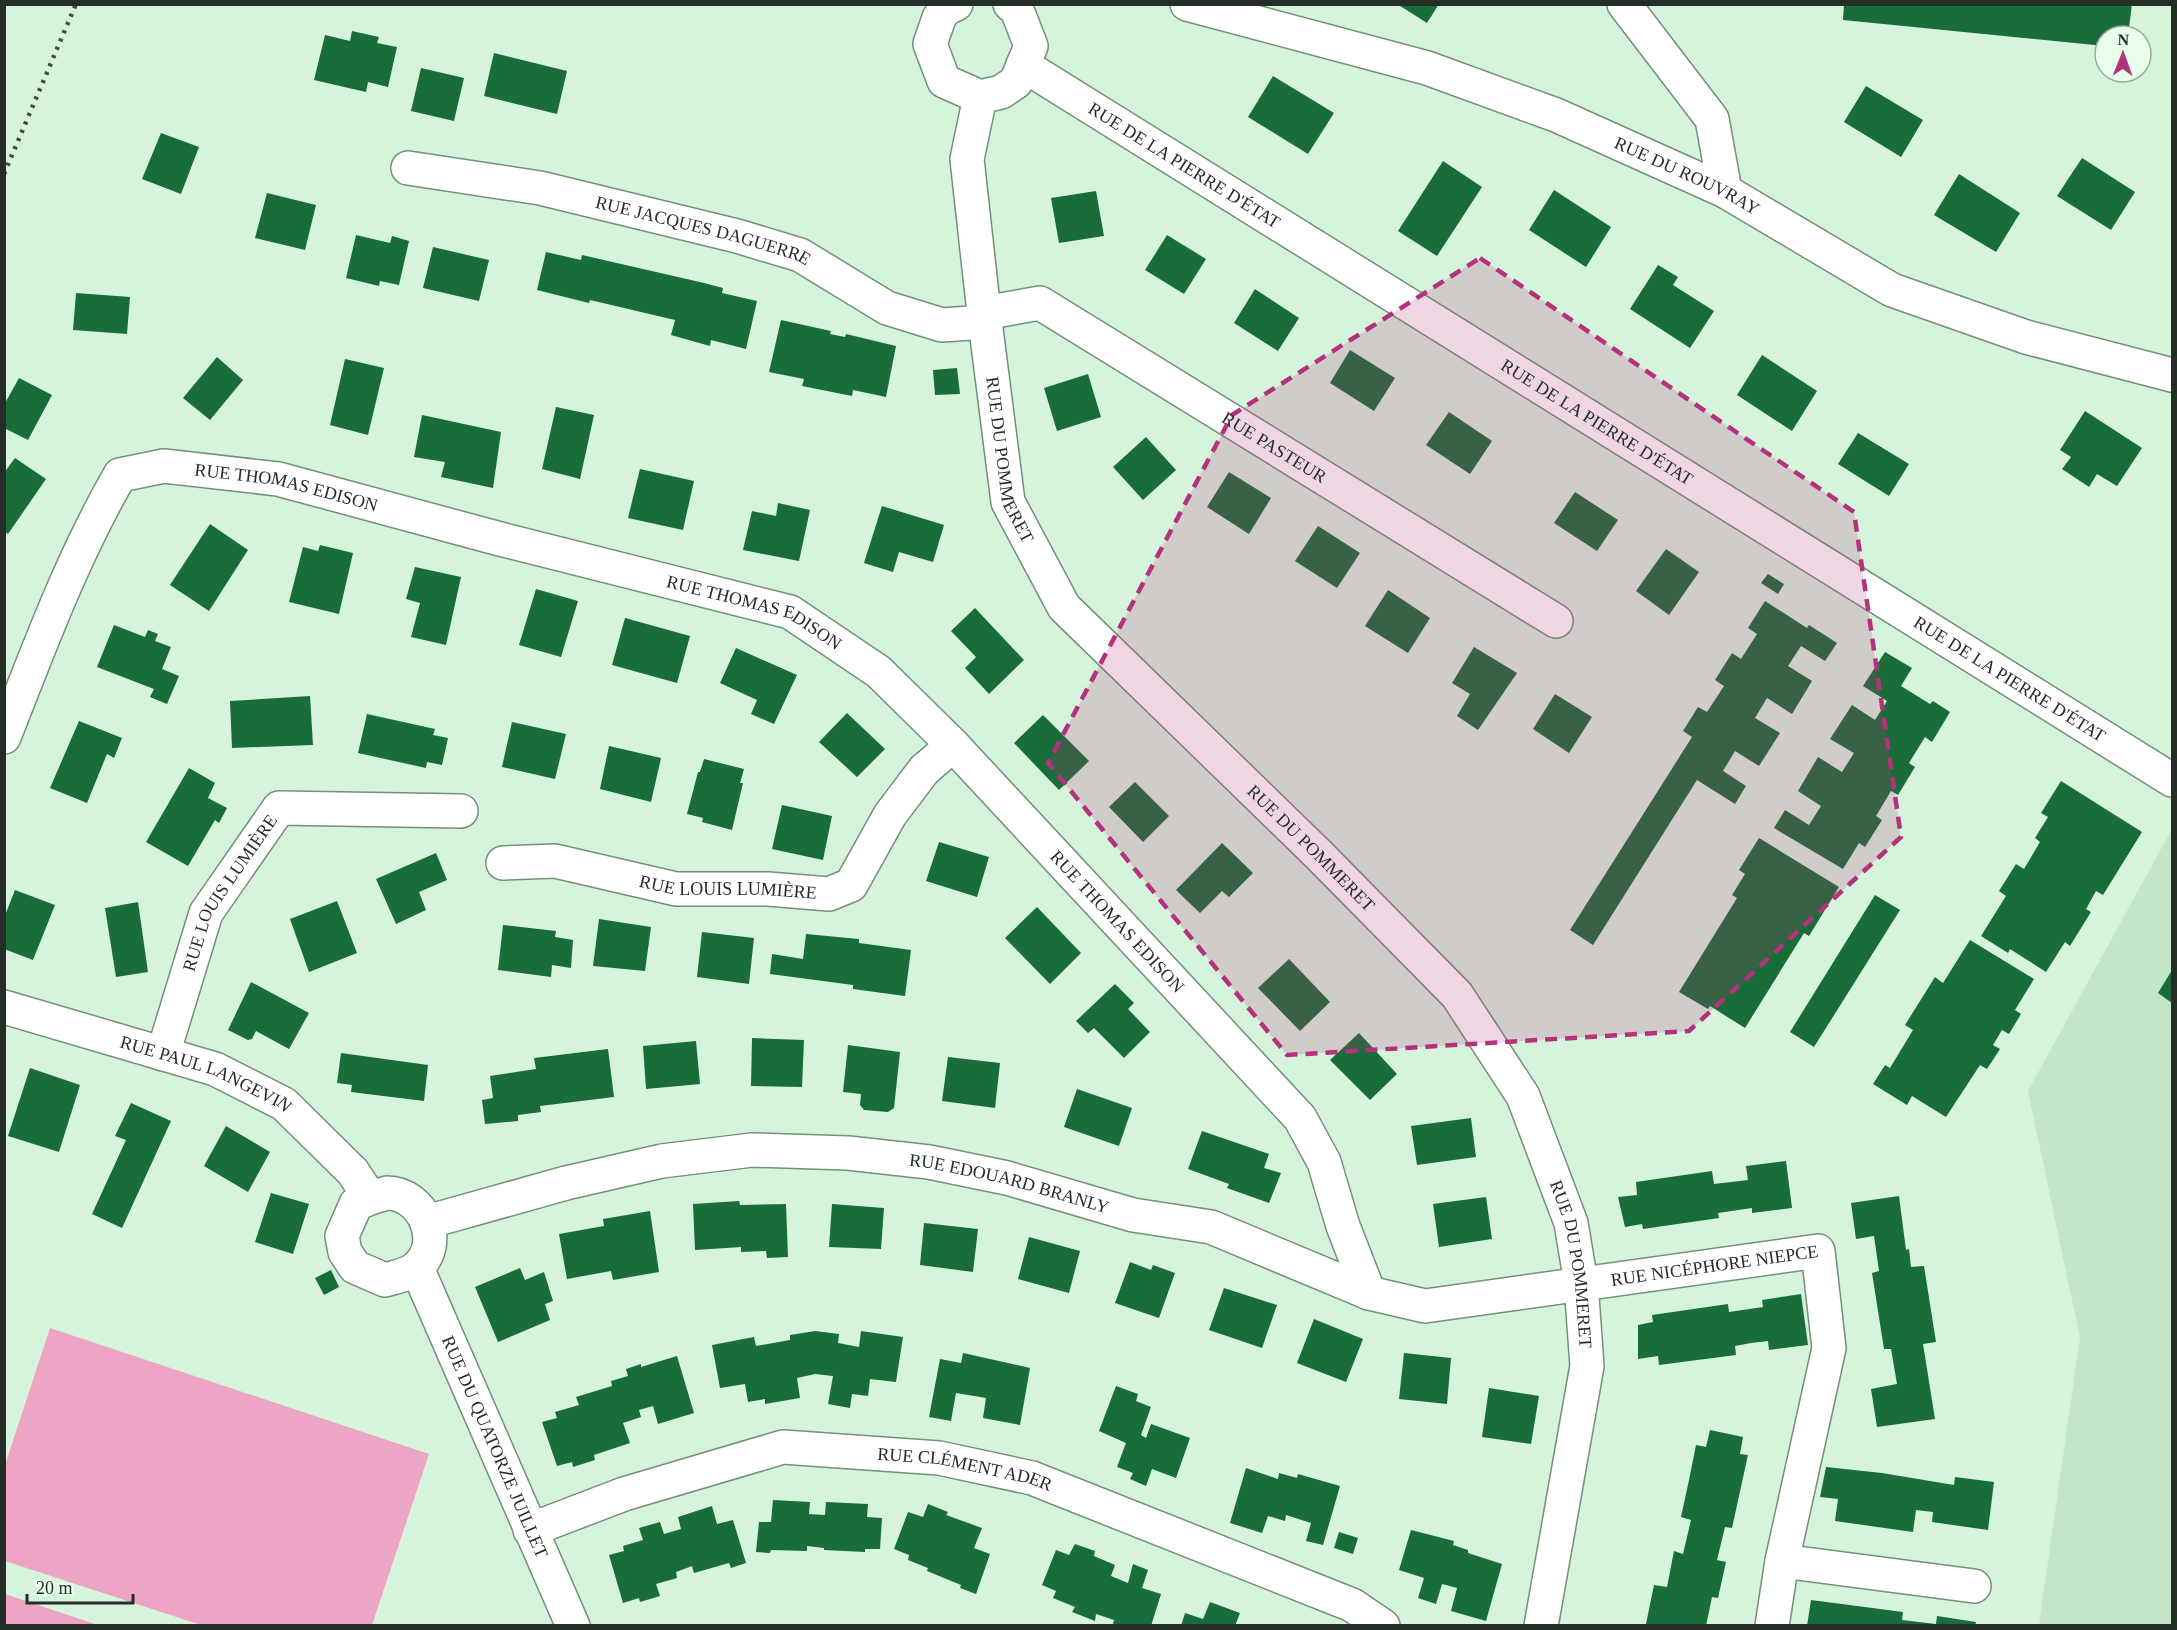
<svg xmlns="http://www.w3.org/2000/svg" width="2177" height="1630" font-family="'Times New Roman',serif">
	<rect width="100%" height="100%" fill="#d6f3dc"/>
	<polygon fill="#c3e5ca" points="2172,829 2172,1625 2039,1625 2080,1338 2028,1091"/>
	<g fill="#eda5c6">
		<polygon points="50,1328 429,1454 372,1625 201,1625 5,1561 5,1465"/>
		<polygon points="5,1594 98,1625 5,1625"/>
	</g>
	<g fill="#196d38">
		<polygon points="1397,4 1439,4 1427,23"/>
		<polygon points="1844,4 2132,4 2128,36 2105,36 2105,46 1843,20"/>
		<polygon points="352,31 379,37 377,43 397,47 388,87 368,82 366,92 314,80 325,35 350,41"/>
		<polygon points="494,53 567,71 557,114 484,96"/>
		<polygon points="421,68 464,78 454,121 411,111"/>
		<polygon points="1273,76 1334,113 1308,154 1248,117"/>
		<polygon points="1866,86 1923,120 1901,157 1844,122"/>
		<polygon points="161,133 199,147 181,194 142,179"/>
		<polygon points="2082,158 2135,192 2111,230 2057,196"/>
		<polygon points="1443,161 1482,187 1437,256 1398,231"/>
		<polygon points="1959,174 2020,213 1996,252 1934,215"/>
		<polygon points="1554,190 1611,227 1586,267 1529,230"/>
		<polygon points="1096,191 1104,236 1059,243 1051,198"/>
		<polygon points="267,193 316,205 305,250 255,238"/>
		<polygon points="356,235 390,243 392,236 409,241 399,285 380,281 379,286 346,278"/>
		<polygon points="1167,235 1206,259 1184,294 1145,270"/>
		<polygon points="433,247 489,260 479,301 423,288"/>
		<polygon points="546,252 581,260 582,255 704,283 723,288 722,293 757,301 746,349 711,340 710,346 671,335 675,320 590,300 589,303 537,290"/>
		<polygon points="1658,265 1678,277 1673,285 1714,311 1690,348 1630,309"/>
		<polygon points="1255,289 1299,318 1278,351 1234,323"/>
		<polygon points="76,293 130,297 127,334 73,330"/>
		<polygon points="781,320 831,331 830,334 845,337 846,334 896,346 886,397 853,390 852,396 802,386 804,379 769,372"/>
		<polygon points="1350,350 1395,378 1374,411 1330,383"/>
		<polygon points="1762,355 1817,391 1792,431 1737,395"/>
		<polygon points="217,357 243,380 210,420 183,398"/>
		<polygon points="345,359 384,368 368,435 330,425"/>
		<polygon points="957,368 960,394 935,395 933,370"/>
		<polygon points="1088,374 1101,417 1057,431 1044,388"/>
		<polygon points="19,378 52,395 28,440 4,428 4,405"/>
		<polygon points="556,407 594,415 580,479 542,469"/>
		<polygon points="2085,411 2142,448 2117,486 2097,474 2089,487 2062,469 2071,457 2060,450"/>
		<polygon points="1449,412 1492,441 1470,474 1426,445"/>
		<polygon points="422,415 501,432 493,488 441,477 445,462 414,457"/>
		<polygon points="1858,433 1909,464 1889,496 1838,464"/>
		<polygon points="1146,437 1176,470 1143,500 1113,467"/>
		<polygon points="15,458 46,479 8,534 4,531 4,473"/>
		<polygon points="640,469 694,481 683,530 628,518"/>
		<polygon points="1229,472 1271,498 1249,534 1207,507"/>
		<polygon points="1575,492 1618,520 1597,551 1554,523"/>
		<polygon points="778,503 810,510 799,561 743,550 752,511 776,516"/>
		<polygon points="882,506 944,525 933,562 899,552 893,572 864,563"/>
		<polygon points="210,524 248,550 209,611 170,585"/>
		<polygon points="1318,526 1360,553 1337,588 1295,561"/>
		<polygon points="320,545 353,553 339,614 289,602 303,547 318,551"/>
		<polygon points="1666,549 1699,572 1669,615 1636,591"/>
		<polygon points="415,567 461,577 446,645 411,637 420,603 406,599"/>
		<polygon points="1768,574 1784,584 1778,594 1761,583"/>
		<polygon points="536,589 578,601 561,657 519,645"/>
		<polygon points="1388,590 1430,618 1408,653 1365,626"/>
		<polygon points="1765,601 1807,628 1809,625 1837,643 1825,661 1801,646 1788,666 1812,681 1792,714 1767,698 1755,718 1780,733 1759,766 1735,751 1723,771 1746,786 1735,804 1697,780 1593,945 1570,930 1692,737 1683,731 1698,707 1707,712 1724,686 1715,680 1732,653 1741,659 1757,634 1748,628"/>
		<polygon points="975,608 1024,660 989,694 965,668 976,657 951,631"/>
		<polygon points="625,618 690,636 677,683 612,665"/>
		<polygon points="114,625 145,637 148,630 158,634 155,641 171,647 162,669 179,676 167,704 150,697 154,689 97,667"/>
		<polygon points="1474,647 1517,673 1478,730 1457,716 1470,694 1452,683"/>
		<polygon points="736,648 797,675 774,724 751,714 757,700 720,683"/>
		<polygon points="1885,652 1912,668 1901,686 1930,704 1933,701 1950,712 1932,742 1925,737 1909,763 1915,767 1898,795 1891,791 1876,816 1882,820 1865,847 1859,843 1843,869 1774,828 1785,810 1809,825 1821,806 1798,791 1818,757 1842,772 1854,753 1830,739 1852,705 1875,720 1887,701 1863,686"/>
		<polygon points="1555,694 1592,717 1569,753 1533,729"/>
		<polygon points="310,696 313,745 232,748 230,701"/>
		<polygon points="847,713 885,749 857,777 819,742"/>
		<polygon points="367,714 435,729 433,735 448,738 442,765 427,762 426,768 358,753"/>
		<polygon points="1043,715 1089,761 1059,790 1014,743"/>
		<polygon points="79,721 122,738 114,758 107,754 87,803 50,788"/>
		<polygon points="512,722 566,734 555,779 502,767"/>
		<polygon points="609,746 661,758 651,802 600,789"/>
		<polygon points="704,759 744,769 740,783 743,783 732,830 702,822 703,818 687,814 698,772 700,772"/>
		<polygon points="189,768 215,783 208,798 227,808 219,823 215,820 188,866 146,842"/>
		<polygon points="2061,781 2142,832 2103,895 2096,891 2086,909 2091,912 2070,946 2065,942 2046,972 2010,949 2008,953 1981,936 2006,896 1999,891 2016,864 2024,869 2040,842 2035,838 2048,817 2041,813"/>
		<polygon points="1135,782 1169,816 1143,842 1109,807"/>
		<polygon points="782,805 832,816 823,860 772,849"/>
		<polygon points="1759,838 1839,887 1809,936 1804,933 1745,1028 1710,1006 1708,1009 1679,992 1737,898 1732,895 1745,874 1739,870"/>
		<polygon points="939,842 989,857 977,897 926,881"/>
		<polygon points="1222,843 1253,873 1229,897 1222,891 1200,913 1176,890"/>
		<polygon points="436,853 447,880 419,892 426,910 396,924 376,879"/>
		<polygon points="15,890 55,905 33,960 4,949 4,918"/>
		<polygon points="1875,895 1900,910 1814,1047 1790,1032"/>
		<polygon points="337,901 357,953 309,972 290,919"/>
		<polygon points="138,902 148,972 116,977 105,908"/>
		<polygon points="1037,907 1081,953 1050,984 1005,938"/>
		<polygon points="599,919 651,927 645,971 593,966"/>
		<polygon points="503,925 556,931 555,937 573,940 571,968 552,965 551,977 498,970"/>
		<polygon points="702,932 754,938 749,984 697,977"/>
		<polygon points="806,934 859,939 859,943 911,950 905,996 853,989 853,985 770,974 772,954 803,959"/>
		<polygon points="1970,940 2034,979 2015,1010 2021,1014 2009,1034 2002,1030 1993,1045 2000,1049 1987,1069 1980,1065 1946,1117 1912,1096 1907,1105 1873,1084 1885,1065 1890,1068 1913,1030 1905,1025 1935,977 1943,983"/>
		<polygon points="1289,959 1330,1002 1300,1031 1258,988"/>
		<polygon points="2172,970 2172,1003 2158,993"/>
		<polygon points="251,982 309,1013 289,1049 256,1031 252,1039 248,1040 228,1030"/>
		<polygon points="1115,984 1134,1003 1128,1009 1150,1032 1124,1058 1094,1028 1088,1033 1076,1021"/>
		<polygon points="1359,1033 1397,1074 1370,1100 1330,1060"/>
		<polygon points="752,1038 804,1040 802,1087 751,1086"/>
		<polygon points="696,1041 700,1084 646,1089 643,1046"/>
		<polygon points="848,1045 900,1052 894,1108 888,1112 864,1110 860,1105 861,1094 843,1092"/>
		<polygon points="608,1049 614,1097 540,1106 541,1112 518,1115 518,1121 485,1124 482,1100 493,1098 490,1076 536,1069 534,1058"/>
		<polygon points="341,1053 428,1065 424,1101 351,1092 352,1085 337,1083"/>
		<polygon points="948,1057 1000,1063 995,1108 942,1101"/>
		<polygon points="30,1068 80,1085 59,1152 8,1136"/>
		<polygon points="1077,1089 1132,1108 1119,1146 1064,1127"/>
		<polygon points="131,1103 171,1121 122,1228 92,1214 126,1140 115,1136"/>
		<polygon points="1471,1118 1476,1157 1417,1165 1411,1126"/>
		<polygon points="226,1126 270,1152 248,1192 204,1166"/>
		<polygon points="1202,1131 1269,1154 1264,1168 1281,1173 1269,1203 1227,1188 1229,1184 1188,1169"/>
		<polygon points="1786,1161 1792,1208 1752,1213 1752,1208 1718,1213 1719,1218 1643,1229 1642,1224 1625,1227 1618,1197 1637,1195 1636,1182 1712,1171 1714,1184 1748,1180 1746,1166"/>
		<polygon points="271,1193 309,1204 293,1254 255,1242"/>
		<polygon points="1899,1196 1906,1250 1909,1249 1911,1267 1924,1266 1936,1342 1923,1344 1935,1419 1877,1427 1871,1389 1897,1384 1891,1349 1884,1349 1872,1273 1879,1271 1874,1236 1856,1239 1851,1203"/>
		<polygon points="1486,1197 1492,1239 1439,1247 1433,1204"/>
		<polygon points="739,1201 740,1205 786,1204 788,1257 767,1258 766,1251 741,1252 741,1247 695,1250 693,1204"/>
		<polygon points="832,1204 884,1208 881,1249 829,1247"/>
		<polygon points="650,1211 659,1272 613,1280 611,1271 567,1279 559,1234 604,1226 603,1219"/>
		<polygon points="924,1223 978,1229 973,1272 920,1265"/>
		<polygon points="1029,1237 1080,1251 1069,1293 1018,1279"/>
		<polygon points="1130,1262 1151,1270 1153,1265 1175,1273 1159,1318 1115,1303"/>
		<polygon points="520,1268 525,1280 544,1272 553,1301 545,1304 550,1320 498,1342 475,1287"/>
		<polygon points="331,1270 339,1287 324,1295 315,1278"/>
		<polygon points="1224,1288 1277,1305 1262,1348 1209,1330"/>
		<polygon points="1801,1294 1808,1345 1769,1350 1768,1341 1751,1343 1735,1346 1736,1355 1659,1365 1658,1356 1638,1359 1638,1325 1653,1322 1652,1315 1728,1304 1729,1312 1763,1307 1762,1300"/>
		<polygon points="1314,1319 1363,1339 1346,1382 1297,1363"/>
		<polygon points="815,1331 839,1334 838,1343 859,1347 861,1331 903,1337 896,1382 870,1379 868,1396 852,1394 850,1408 828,1404 833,1376 815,1374 797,1378 800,1398 765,1404 765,1399 748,1402 745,1384 720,1388 712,1345 754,1337 756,1346 790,1340 790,1335"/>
		<polygon points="963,1353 1030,1368 1020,1425 983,1418 986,1398 956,1393 951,1421 929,1417 940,1359 961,1363"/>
		<polygon points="1404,1353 1451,1358 1447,1404 1399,1399"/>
		<polygon points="677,1356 694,1413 658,1424 653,1406 639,1410 641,1417 623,1423 630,1443 594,1455 595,1460 573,1467 572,1462 557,1466 542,1422 557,1418 555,1412 579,1405 576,1397 612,1386 611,1381 628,1376 626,1369 641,1364 641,1367"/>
		<polygon points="1116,1386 1138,1394 1136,1401 1151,1407 1141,1435 1146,1438 1151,1424 1190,1438 1176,1478 1152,1469 1146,1486 1130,1479 1133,1473 1117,1467 1126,1443 1099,1431"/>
		<polygon points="1489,1388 1539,1396 1531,1444 1482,1437"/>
		<polygon points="1710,1430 1743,1437 1740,1454 1748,1455 1732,1528 1725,1527 1717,1560 1726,1562 1718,1598 1712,1597 1706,1626 1647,1626 1646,1624 1654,1585 1667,1587 1674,1551 1683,1554 1691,1520 1681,1517 1689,1480 1696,1445 1706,1447"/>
		<polygon points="1826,1467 1882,1473 1954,1485 1955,1477 1994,1482 1988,1530 1932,1522 1933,1512 1916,1510 1913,1532 1835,1521 1838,1499 1820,1497"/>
		<polygon points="1246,1468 1278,1479 1279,1473 1297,1478 1298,1474 1340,1486 1323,1545 1306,1541 1311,1523 1286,1515 1285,1521 1268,1516 1262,1533 1230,1523"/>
		<polygon points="773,1500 810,1502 809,1514 825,1515 826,1502 868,1504 867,1517 882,1518 880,1549 865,1549 865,1552 824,1550 824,1548 807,1546 807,1551 771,1550 770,1553 756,1552 759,1522 771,1522"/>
		<polygon points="928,1504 948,1512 946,1515 982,1528 974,1548 990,1554 976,1594 960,1588 961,1585 927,1571 928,1568 908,1560 909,1555 894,1549 908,1512 923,1517"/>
		<polygon points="712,1506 717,1524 733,1520 746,1563 731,1568 729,1563 694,1573 692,1566 676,1572 677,1578 656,1584 660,1596 640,1602 639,1598 623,1603 609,1555 624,1551 623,1546 643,1540 639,1528 660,1522 664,1534 681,1529 678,1517"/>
		<polygon points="1411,1530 1454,1541 1453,1545 1468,1550 1468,1553 1502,1564 1486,1621 1451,1611 1457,1588 1442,1584 1436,1604 1418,1598 1424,1578 1399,1570"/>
		<polygon points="1339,1532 1358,1538 1353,1554 1334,1548"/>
		<polygon points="1075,1544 1095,1551 1094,1556 1115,1565 1111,1576 1128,1583 1133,1564 1148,1570 1142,1588 1161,1594 1151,1626 1117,1626 1113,1624 1114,1620 1096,1614 1095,1621 1072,1612 1075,1607 1053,1598 1056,1591 1042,1585 1056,1550 1069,1555"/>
		<polygon points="1811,1600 1903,1612 1902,1620 1936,1624 1937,1616 1976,1622 1975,1626 1807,1626"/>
		<polygon points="1210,1602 1240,1613 1235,1626 1181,1626 1185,1613 1203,1619"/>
	</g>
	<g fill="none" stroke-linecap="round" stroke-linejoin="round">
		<defs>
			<g id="minor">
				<polyline points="956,4 945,9 939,18 930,44 944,81 980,97 1001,92 1016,82 1031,46 1017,10 1010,4"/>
				<path id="s1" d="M 1187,4 L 1427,68 L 1556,115 L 1725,191 L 1892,290 L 2026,337 L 2172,375"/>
				<polyline points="1624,4 1712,119 1725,191"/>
				<path id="s2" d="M 1023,65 L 2172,780"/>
				<path id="s3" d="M 980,97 L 967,159 L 984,313 L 1008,502 L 1064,607 L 1319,855 L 1457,995 L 1523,1096 L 1571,1223 L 1581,1283 L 1587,1366 L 1541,1626"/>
				<path id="s4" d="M 408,168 L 540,188 L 737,236 L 800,255 L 887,308 L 942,325 L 985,322"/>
				<path id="s5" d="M 984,313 L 1040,303 L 1556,621"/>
				<path id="s6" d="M 4,737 C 39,648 72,558 120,475 L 164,466 L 278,479 L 500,539 L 790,612 L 879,672 L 953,745 L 1300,1118 L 1324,1162 L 1343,1226 L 1369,1293"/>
				<path id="s7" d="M 503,863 L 555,861 L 676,889 L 768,889 L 829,894 L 851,885 L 890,815 L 924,770 L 953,745"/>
				<path id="s8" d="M 4,1007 L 215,1069 L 284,1104 L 353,1172 L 370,1198"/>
				<path id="s9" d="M 163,1054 L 206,913 L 279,808 L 461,811"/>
				<path d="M 387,1193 C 423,1193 446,1243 416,1268 C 408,1275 395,1277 385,1280 L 355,1267 L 345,1252 L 342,1236 L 356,1204 L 370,1198 Z"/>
				<path id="s10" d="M 427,1222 L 566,1183 L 662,1161 L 752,1150 L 848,1153 L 929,1162 L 1007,1178 L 1133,1215 L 1211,1227 L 1369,1293 L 1425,1306 L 1818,1251 L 1829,1348 L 1782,1561 L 1772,1626"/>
				<path id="s11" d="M 417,1268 L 573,1626"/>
				<path id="s12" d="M 530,1530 L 624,1494 L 783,1447 L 939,1458 L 1032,1478 L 1352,1605 L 1383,1626"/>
				<polyline points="1782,1561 1974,1586"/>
			</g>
		</defs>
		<use href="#minor" stroke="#758f7a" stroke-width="36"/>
		<use href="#minor" stroke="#fff" stroke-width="33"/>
		<polyline stroke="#3f4c41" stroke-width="4.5" stroke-dasharray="3 6" stroke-linecap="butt" points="4,174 76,4"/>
	</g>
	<path fill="#b4327c" fill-opacity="0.2" stroke="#b4327c" stroke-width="4.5" stroke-dasharray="12 8" stroke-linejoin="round" d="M 1480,258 L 1854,512 L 1901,837 L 1689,1031 L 1287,1055 L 1048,763 L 1232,415 Z"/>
	<g text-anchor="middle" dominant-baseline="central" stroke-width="6" stroke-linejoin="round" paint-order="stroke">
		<g font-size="18" fill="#242e26" stroke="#e8ffec">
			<text stroke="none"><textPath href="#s2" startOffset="190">RUE DE LA PIERRE D'ÉTAT</textPath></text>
			<text stroke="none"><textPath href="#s1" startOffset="530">RUE DU ROUVRAY</textPath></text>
			<text stroke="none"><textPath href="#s4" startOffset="302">RUE JACQUES DAGUERRE</textPath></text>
			<text stroke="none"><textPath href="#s2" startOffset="676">RUE DE LA PIERRE D'ÉTAT</textPath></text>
			<text stroke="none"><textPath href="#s5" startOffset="332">RUE PASTEUR</textPath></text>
			<text stroke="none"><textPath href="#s3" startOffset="368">RUE DU POMMERET</textPath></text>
			<text stroke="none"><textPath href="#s6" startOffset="456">RUE THOMAS EDISON</textPath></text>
			<text stroke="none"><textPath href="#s6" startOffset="942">RUE THOMAS EDISON</textPath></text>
			<text stroke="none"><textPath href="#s2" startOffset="1162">RUE DE LA PIERRE D'ÉTAT</textPath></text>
			<text stroke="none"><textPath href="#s3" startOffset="873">RUE DU POMMERET</textPath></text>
			<text stroke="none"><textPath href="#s7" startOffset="228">RUE LOUIS LUMIÈRE</textPath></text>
			<text stroke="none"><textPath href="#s9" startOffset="176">RUE LOUIS LUMIÈRE</textPath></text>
			<text stroke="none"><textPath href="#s6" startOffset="1428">RUE THOMAS EDISON</textPath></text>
			<text stroke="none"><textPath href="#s8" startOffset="213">RUE PAUL LANGEVIN</textPath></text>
			<text stroke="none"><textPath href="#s10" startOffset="594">RUE EDOUARD BRANLY</textPath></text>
			<text stroke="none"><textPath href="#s3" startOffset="1377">RUE DU POMMERET</textPath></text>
			<text stroke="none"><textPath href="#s10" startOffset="1322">RUE NICÉPHORE NIEPCE</textPath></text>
			<text stroke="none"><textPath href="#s11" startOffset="195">RUE DU QUATORZE JUILLET</textPath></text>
			<text stroke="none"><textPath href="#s12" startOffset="450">RUE CLÉMENT ADER</textPath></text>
		</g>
	</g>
	<rect width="2177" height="1630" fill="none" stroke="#242e26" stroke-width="12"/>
	<g transform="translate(2123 54) rotate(1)"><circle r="28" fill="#e8ffec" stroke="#9aab9d" stroke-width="1.5"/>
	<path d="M0-4.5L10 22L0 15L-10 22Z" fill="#b4327c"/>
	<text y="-9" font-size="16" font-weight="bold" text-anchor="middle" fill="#242e26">N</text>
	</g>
	<path d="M27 1594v9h106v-9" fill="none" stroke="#242e26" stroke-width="3"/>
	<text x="36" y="1594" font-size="18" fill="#242e26" stroke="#e8ffec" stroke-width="4.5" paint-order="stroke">20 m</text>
</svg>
